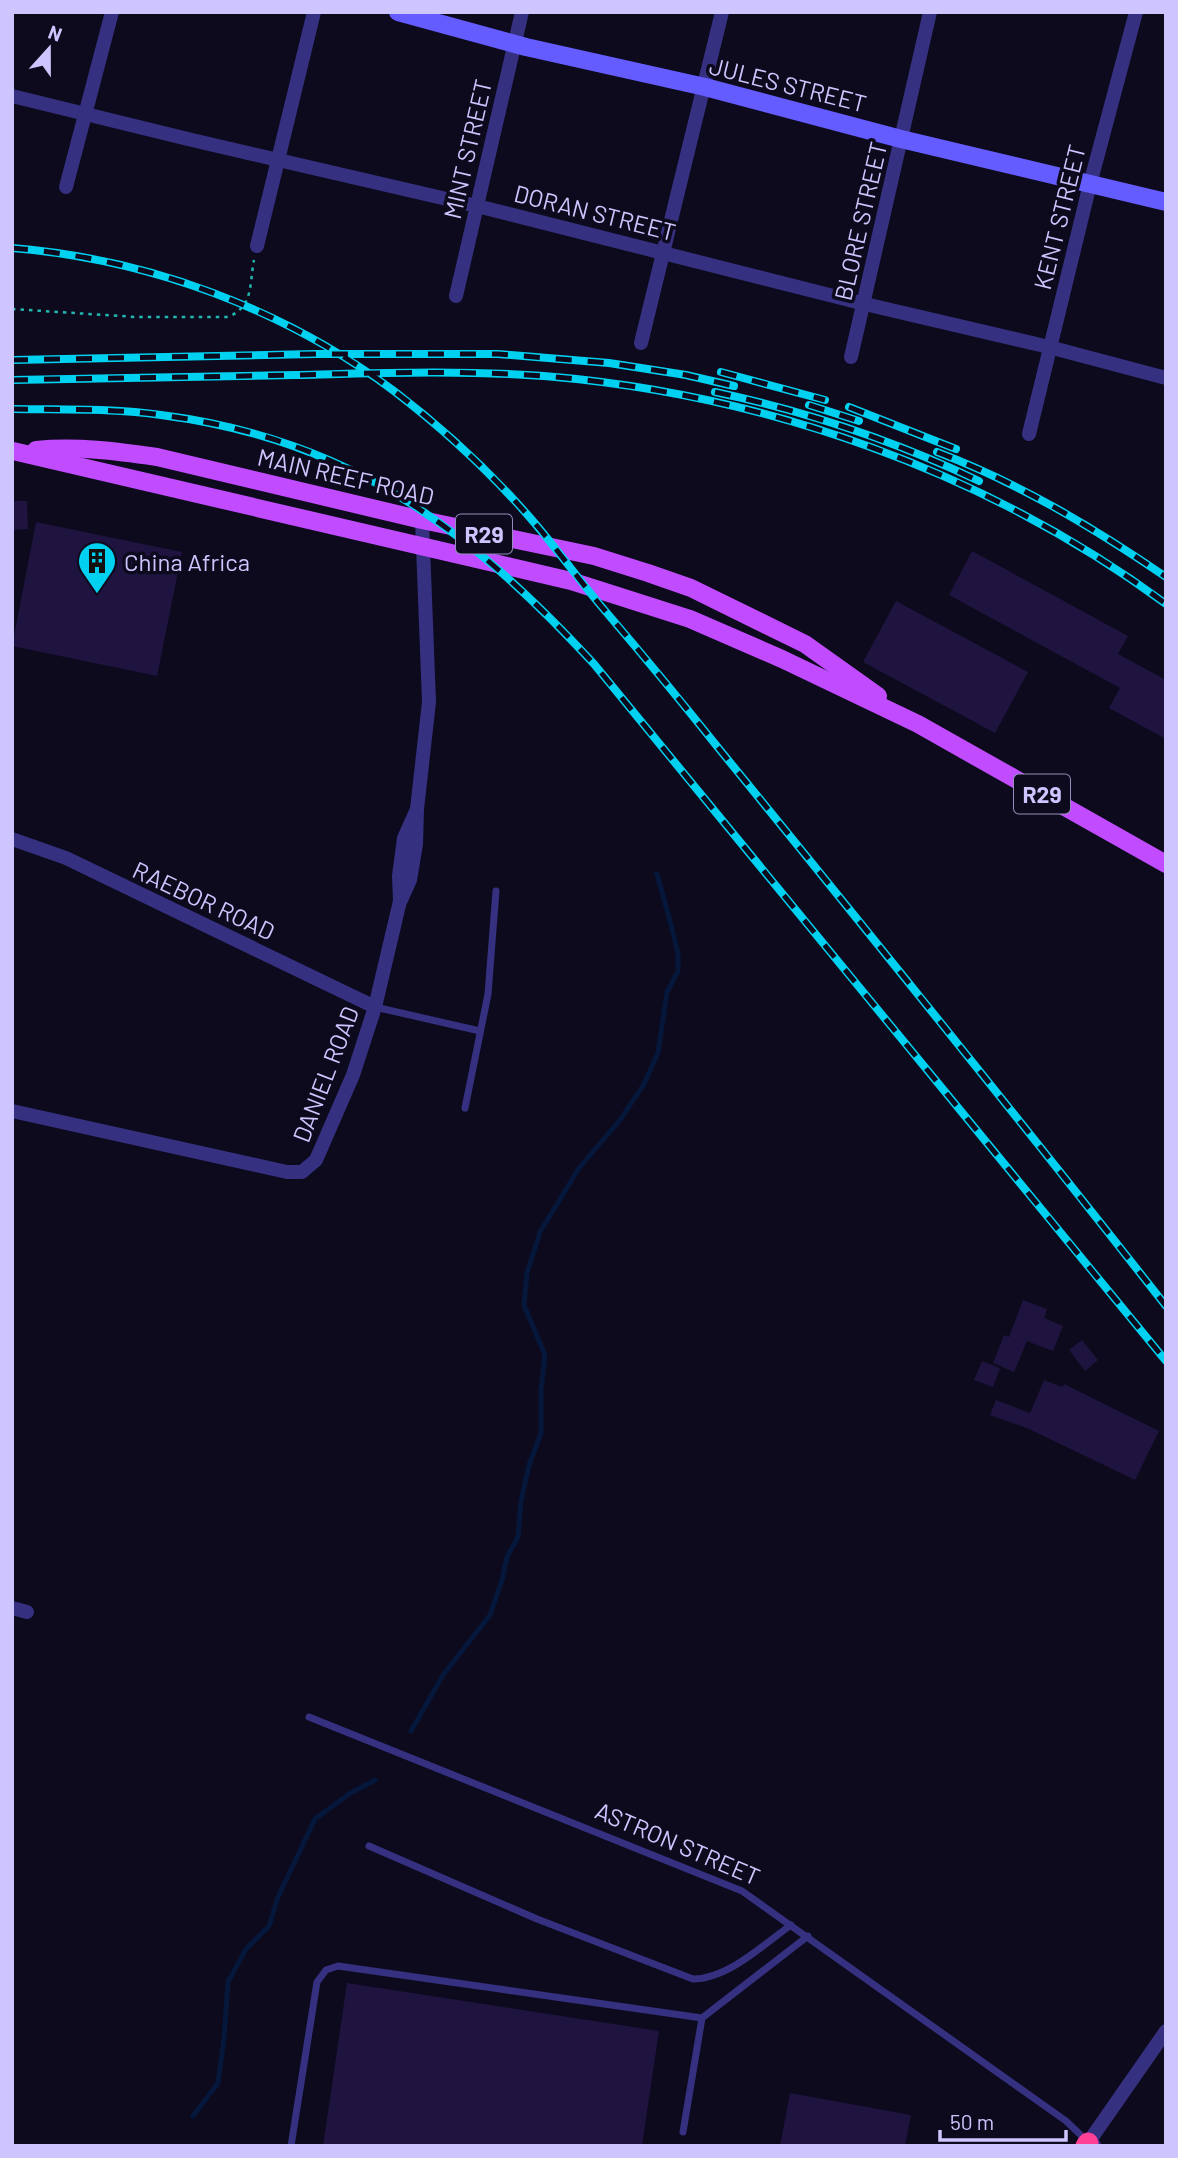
<svg xmlns="http://www.w3.org/2000/svg" width="1178" height="2158" font-family="Barlow,sans-serif">
	<rect width="100%" height="100%" fill="#0d0a1d"/>
	<g fill="none" stroke-linecap="round" stroke-linejoin="round">
		<g stroke="#05173b" stroke-width="5">
			<polyline points="411,1731 443,1675 490,1615 502,1580 507,1557 518,1537 521,1501 529,1465 541,1433 541,1390 545,1355 524,1305 527,1273 540,1232 579,1168 620,1120 644,1084 658,1053 667,992 678,971 678,954 670,921 657,874"/>
			<polyline points="193,2116 218,2083 224,2038 228,1982 246,1949 269,1926 278,1897 315,1819 349,1794 375,1780"/>
		</g>
	</g>
	<g fill="#1e143f">
		<polygon points="12,501 27,501 28,529 12,530"/>
		<polygon points="36,522 182,552 157,676 12,646"/>
		<polygon points="972,551 1128,636 1118,654 1166,680 1166,739 1109,708 1120,688 949,595"/>
		<polygon points="896,601 1028,672 995,733 863,662"/>
		<polygon points="1023,1300 1047,1309 1044,1318 1063,1326 1053,1351 1027,1341 1014,1372 993,1363 1004,1335 1009,1337"/>
		<polygon points="1082,1340 1098,1360 1085,1371 1069,1350"/>
		<polygon points="982,1361 1000,1368 993,1387 974,1380"/>
		<polygon points="1044,1380 1062,1387 1064,1384 1159,1431 1135,1480 1029,1429 990,1415 996,1400 1030,1413"/>
		<polygon points="347,1983 659,2031 642,2146 323,2146"/>
		<polygon points="790,2093 911,2115 905,2146 780,2146"/>
	</g>
	<g fill="none" stroke-linecap="round" stroke-linejoin="round">
		<path stroke="#22b6b1" stroke-width="2.5" stroke-dasharray="3.5 5" stroke-linecap="butt" d="M 12,309 L 136,317 L 228,317 C 254,306 249,285 254,260"/>
		<g stroke="#363080" stroke-width="7">
			<polyline points="375,1007 480,1031"/>
			<polyline points="465,1108 488,994 496,891"/>
			<polyline points="309,1717 742,1891 1066,2121 1088,2142"/>
			<path d="M 369,1846 L 537,1919 L 693,1979 C 728,1979 764,1944 791,1925"/>
			<polyline points="683,2132 702,2018"/>
			<polyline points="291,2146 317,1982 326,1970 338,1966 702,2018 808,1936"/>
		</g>
		<g stroke="#363080" stroke-width="14">
			<polyline points="12,96 192,140 477,206 865,304 1049,347 1166,378"/>
			<polyline points="66,187 112,12"/>
			<polyline points="257,246 314,12"/>
			<polyline points="456,296 522,12"/>
			<polyline points="641,343 722,12"/>
			<polyline points="851,357 930,12"/>
			<polyline points="1029,434 1090,184 1136,12"/>
			<polyline points="12,839 66,858 375,1007"/>
			<polyline points="401,900 410,880 416,844 417,809 429,702 422,520"/>
			<polyline points="12,1111 287,1172 302,1172 316,1160 353,1075 375,1007 400,901 399,876 404,838 417,809"/>
			<polyline points="12,1608 27,1612"/>
			<polyline points="1094,2145 1088,2143 1166,2031"/>
		</g>
		<polyline stroke="#655cff" stroke-width="18" points="398,12 526,47 705,87 901,139 1166,202"/>
		<g stroke="#c14cff" stroke-width="18">
			<path d="M 36,450 C 77,446 116,451 157,457 L 422,520 L 594,556 L 648,573 L 691,588 L 805,644 L 878,696"/>
			<polyline points="13,451 571,581 690,619 782,659 918,724 1166,864"/>
		</g>
		<polyline stroke="#ff4096" stroke-width="21" points="1086,2146 1088,2143"/>
		<defs>
			<g id="rail">
				<path d="M 12,248 C 149,259 284,309 394,391 C 441,427 486,468 525,512 C 552,542 575,575 601,606 C 642,654 681,701 720,750 C 870,934 1019,1119 1166,1306"/>
				<polyline points="12,360 315,354 498,354 609,363 686,375 734,386"/>
				<polyline points="721,372 825,400"/>
				<path d="M 12,380 C 107,378 202,377 296,375 C 379,373 462,370 544,376 C 766,394 987,472 1166,604"/>
				<path d="M 715,392 C 805,411 895,441 979,481"/>
				<polyline points="809,405 859,421"/>
				<polyline points="849,407 956,449"/>
				<path d="M 12,409 C 62,410 112,408 161,415 C 350,439 468,528 594,664 L 1166,1361"/>
				<path d="M 937,452 C 1019,483 1094,528 1166,577"/>
			</g>
		</defs>
		<use href="#rail" stroke="#00d1f0" stroke-width="8"/>
		<use href="#rail" stroke="#0d0a1d" stroke-width="5" stroke-dasharray="16" stroke-linecap="butt"/>
	</g>
	<defs>
		<symbol id="building-pin" viewBox="-11 -11 22 30"><path d="M0 17L-7.5 6A9.5 9.5 0 1 1 7.5 6Z" fill="#00d1f0" stroke="#0d0a1d"/><path d="M-4-6H4V6H1V3H-1V6H-4ZM-2.5-4.3h1.7v1.8h-1.7ZM.8-4.3h1.7v1.8H.8ZM-2.5-1h1.7V.8h-1.7ZM.8-1h1.7V.8H.8Z" fill="#111"/></symbol>
	</defs>
	<g fill-rule="evenodd">
		<use href="#building-pin" x="75" y="539" width="44" height="60"/>
	</g>
	<g text-anchor="middle" dominant-baseline="central" stroke-width="7" stroke-linejoin="round" paint-order="stroke">
		<g fill="#0d0a1d" stroke="#948dbb" stroke-width="2">
			<rect x="456" y="514.5" width="56" height="39" rx="5"/>
			<rect x="1014" y="774.5" width="56" height="39" rx="5"/>
		</g>
		<g font-size="23" font-weight="bold" fill="#cec5ff">
			<text x="484" y="534">R29</text>
			<text x="1042" y="794">R29</text>
		</g>
		<g font-size="24" fill="#cec5ff" stroke="#0d0a1d">
			<text transform="translate(788 84) rotate(14)">JULES STREET</text>
			<text transform="translate(467 149) rotate(-77)">MINT STREET</text>
			<text transform="translate(595 212) rotate(14)">DORAN STREET</text>
			<text transform="translate(1059 217) rotate(-76)">KENT STREET</text>
			<text transform="translate(860 221) rotate(-77)">BLORE STREET</text>
			<text transform="translate(346 476) rotate(13)">MAIN REEF ROAD</text>
			<text transform="translate(204 900) rotate(25)">RAEBOR ROAD</text>
			<text transform="translate(325 1074) rotate(-69)">DANIEL ROAD</text>
			<text transform="translate(678 1843) rotate(23)">ASTRON STREET</text>
		</g>
		<g font-size="24" fill="#cec5ff" stroke="#0d0a1d" text-anchor="start">
			<text x="124" y="561">China Africa</text>
		</g>
	</g>
	<rect width="1178" height="2158" fill="none" stroke="#cec5ff" stroke-width="28"/>
	<g transform="translate(49 49) rotate(21)" stroke="#0d0a1d" stroke-width="5" paint-order="stroke">
	<path d="M0-5L12 26L0 18L-12 26Z" fill="#cec5ff"/>
	<text y="-10" font-size="19" font-weight="bold" text-anchor="middle" fill="#cec5ff">N</text>
	</g>
	<path d="M940 2130v10h126v-10" fill="none" stroke="#cec5ff" stroke-width="3.5"/>
	<text x="950" y="2130" font-size="21" fill="#cec5ff" stroke="#0d0a1d" stroke-width="5" paint-order="stroke">50 m</text>
</svg>
